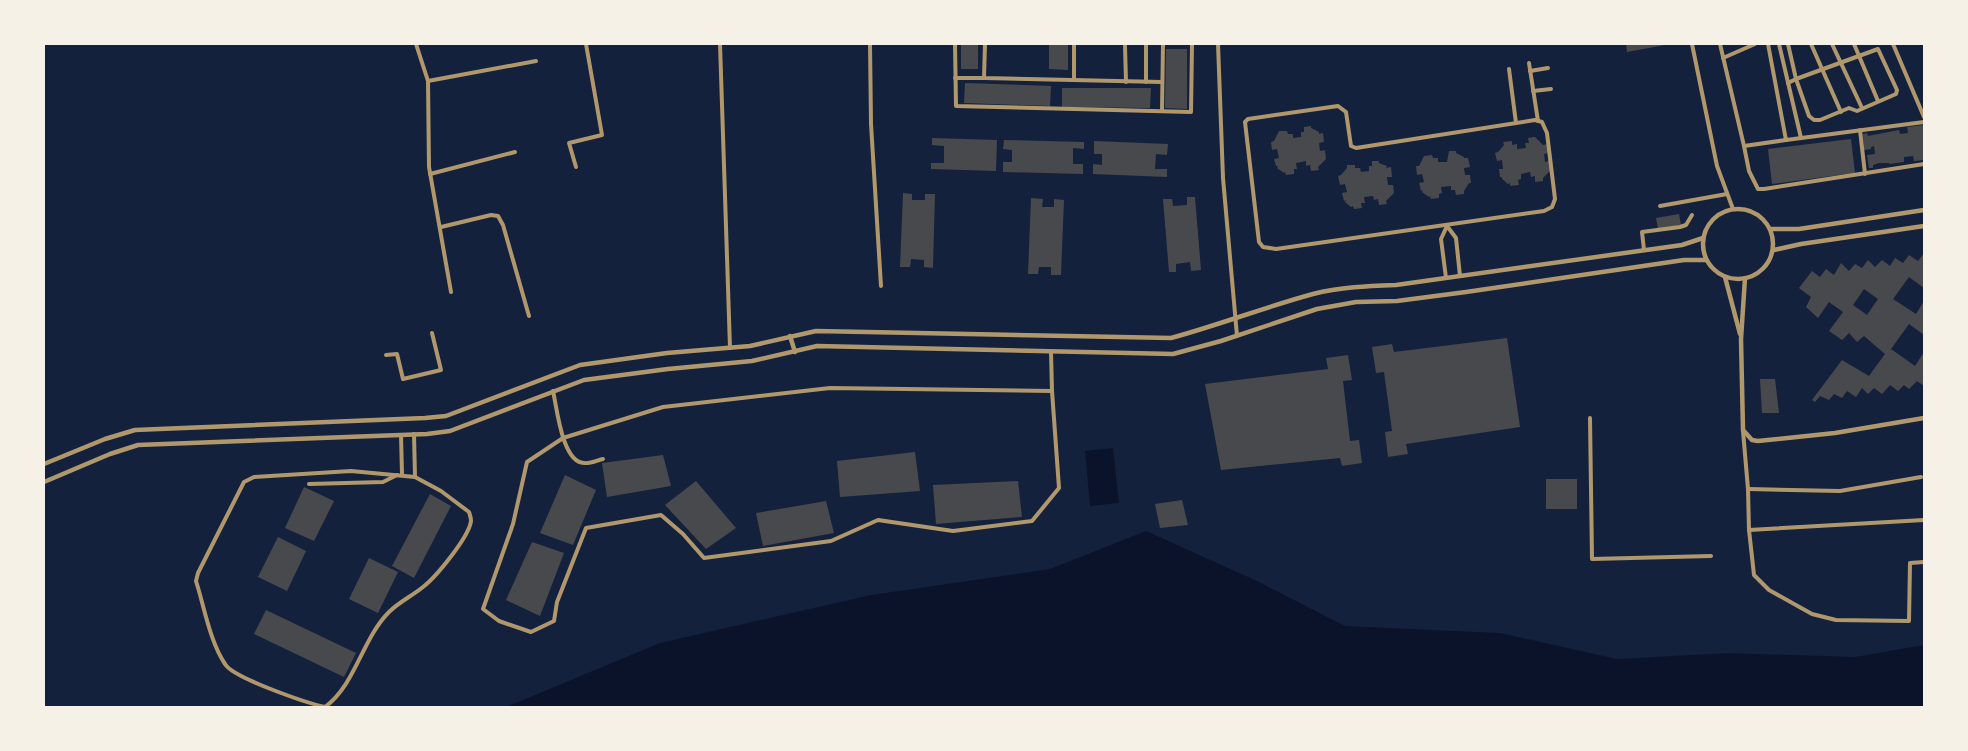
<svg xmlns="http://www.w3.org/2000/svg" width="1968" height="751" font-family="'Zilla Slab',serif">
	<rect width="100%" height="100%" fill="#14213d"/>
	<g fill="#0b132b">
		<polygon points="1113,448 1119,503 1090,506 1085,451"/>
		<polygon points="1146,531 1257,581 1345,626 1500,633 1617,659 1728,653 1855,657 1924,645 1924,707 506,707 660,643 871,595 1050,569"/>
	</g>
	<g fill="#48494c" fill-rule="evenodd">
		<rect x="961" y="44" width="17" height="25"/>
		<polygon points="1049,44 1068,44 1068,70 1049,69"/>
		<polygon points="1626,44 1664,44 1665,45 1627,52"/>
		<polygon points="1166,49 1187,49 1187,109 1165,108"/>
		<polygon points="965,83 1051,86 1050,106 964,103"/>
		<polygon points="1062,88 1151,88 1150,108 1062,107"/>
		<polygon points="1924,125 1924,160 1914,161 1913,156 1904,157 1904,162 1889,164 1889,163 1879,163 1873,165 1873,168 1869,168 1867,155 1875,154 1874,146 1871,147 1871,149 1864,150 1863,134 1867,133 1868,136 1899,130 1900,134 1908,133 1907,127"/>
		<polygon points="1311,126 1311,128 1319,132 1319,134 1323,133 1324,142 1319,143 1320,151 1325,150 1326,159 1318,167 1319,170 1311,171 1310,165 1306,166 1306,161 1296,163 1297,169 1294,169 1294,174 1286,175 1285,172 1284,173 1277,168 1278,166 1276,166 1274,159 1279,158 1277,149 1272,150 1271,142 1274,141 1279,131 1287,131 1288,134 1293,134 1293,138 1301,137 1301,132 1304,132 1304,127"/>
		<polygon points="1535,137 1543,145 1548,144 1549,153 1544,154 1545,162 1549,161 1551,170 1543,178 1543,181 1535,182 1535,176 1531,177 1530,172 1521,174 1521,179 1518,180 1519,185 1510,186 1510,183 1508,184 1502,179 1502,177 1500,177 1499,169 1503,169 1502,160 1497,161 1495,153 1498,152 1504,145 1503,142 1512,141 1512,145 1517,144 1517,149 1526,148 1525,143 1529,143 1528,138"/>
		<polygon points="932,138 997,140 996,171 931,169 931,163 944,163 944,146 932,145"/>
		<polygon points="1851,139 1855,173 1772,184 1768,149"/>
		<polygon points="1004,140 1084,142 1084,149 1073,148 1073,164 1083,164 1083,174 1003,172 1003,162 1012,162 1012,150 1003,149"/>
		<polygon points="1094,141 1168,144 1167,155 1156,154 1155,169 1167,169 1167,177 1093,174 1093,164 1102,165 1102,154 1094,154"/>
		<polygon points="1449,151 1456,151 1456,153 1464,157 1464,158 1468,158 1470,167 1464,168 1465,175 1470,175 1471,183 1469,183 1464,191 1464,194 1456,195 1455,190 1451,190 1451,186 1441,187 1442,193 1439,194 1439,198 1431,199 1430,196 1429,197 1422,192 1423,190 1421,191 1419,183 1424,182 1422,174 1417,175 1416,166 1419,166 1424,156 1432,155 1433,158 1438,158 1438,162 1447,162"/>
		<polygon points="1372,161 1379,161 1379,163 1387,166 1386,168 1391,167 1392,177 1387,177 1388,185 1393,185 1394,193 1386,201 1387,204 1379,205 1378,199 1374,200 1373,196 1364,197 1365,203 1361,203 1362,208 1354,209 1353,206 1351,207 1345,202 1346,200 1344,201 1342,193 1347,192 1345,184 1340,185 1338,176 1341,175 1347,168 1347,165 1355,165 1355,168 1360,168 1361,172 1369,171 1369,166 1372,166"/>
		<polygon points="903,193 912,194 912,200 925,200 925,194 935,194 933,268 924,267 924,260 911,259 910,267 900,267"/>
		<polygon points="1187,197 1195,197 1201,270 1191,271 1190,262 1176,264 1176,272 1169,272 1163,199 1172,199 1173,206 1187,205"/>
		<polygon points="1031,198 1043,199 1042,207 1054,207 1054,199 1064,200 1061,275 1051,275 1051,267 1039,267 1038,274 1028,274"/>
		<polygon points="1679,214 1681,225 1658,229 1656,218"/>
		<path d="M 1924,253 L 1924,288 L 1909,277 L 1893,299 L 1916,314 L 1924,301 L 1924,335 L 1909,324 L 1891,349 L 1915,366 L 1924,352 L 1924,386 L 1917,381 L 1909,389 L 1904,385 L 1898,391 L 1890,385 L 1882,394 L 1874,388 L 1868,394 L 1862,388 L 1856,397 L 1847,391 L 1842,398 L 1834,394 L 1829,400 L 1820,396 L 1815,402 L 1812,400 L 1842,360 L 1869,376 L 1885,354 L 1864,336 L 1857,342 L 1849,333 L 1842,340 L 1829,331 L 1843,312 L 1829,302 L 1818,318 L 1806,307 L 1811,297 L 1799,288 L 1812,271 L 1820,277 L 1826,269 L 1834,275 L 1841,263 L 1849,271 L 1855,264 L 1862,268 L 1868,260 L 1875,267 L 1882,260 L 1890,266 L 1895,258 L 1903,263 L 1909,255 L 1918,261 ZM 1864,289 L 1878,299 L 1867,315 L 1853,305 Z"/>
		<polygon points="1507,338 1520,427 1406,444 1408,454 1388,457 1385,432 1392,431 1384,372 1376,373 1372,347 1392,344 1394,352"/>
		<polygon points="1348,355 1352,380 1343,381 1350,441 1359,440 1362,463 1342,466 1340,458 1221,470 1205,384 1328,369 1326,358"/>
		<polygon points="1760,379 1775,379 1779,413 1762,413"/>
		<polygon points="915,452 920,491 840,497 837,461"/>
		<polygon points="663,455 671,486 607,497 602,463"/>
		<polygon points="565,475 596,490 573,545 540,533"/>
		<rect x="1546" y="479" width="31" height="30"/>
		<polygon points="696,481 736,528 706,549 665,505"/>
		<polygon points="1018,481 1022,517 936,524 933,485"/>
		<polygon points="304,487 334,501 314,541 285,528"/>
		<polygon points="430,494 451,506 414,578 392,566"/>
		<polygon points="1182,500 1188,525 1160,528 1155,504"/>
		<polygon points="826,501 834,533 763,546 756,513"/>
		<polygon points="278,537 306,551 287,591 258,577"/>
		<polygon points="532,542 564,553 540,616 506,600"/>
		<polygon points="369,558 398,572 378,613 349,599"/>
		<polygon points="266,610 356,653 344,677 254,634"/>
	</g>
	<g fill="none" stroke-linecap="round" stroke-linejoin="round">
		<g stroke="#b1986c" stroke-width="4">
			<polyline points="416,44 428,81 429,167 451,292"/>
			<polyline points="720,44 730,348"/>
			<polyline points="870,44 871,124 881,286"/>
			<polyline points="955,44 956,106 1191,112 1192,44"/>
			<polyline points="985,44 984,78 1162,82"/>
			<polyline points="1218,44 1223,178 1237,336"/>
			<polyline points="1692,44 1717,166 1733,209"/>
			<polyline points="1720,44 1744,146"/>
			<polyline points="1768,44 1786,140 1924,122"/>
			<polyline points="1779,44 1801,138"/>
			<polyline points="1811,44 1841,112"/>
			<polyline points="1832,44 1862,108"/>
			<polyline points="1854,44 1878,101"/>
			<polyline points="1893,44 1924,117"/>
			<polyline points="1125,46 1126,82"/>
			<polyline points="1723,58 1755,44"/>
			<polyline points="1529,63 1538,121"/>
			<polyline points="1509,69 1516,123"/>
			<polyline points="1530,71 1548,68"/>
			<polyline points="955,78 984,78"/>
			<polyline points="1074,80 1074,44"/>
			<polyline points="428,81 536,61"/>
			<polyline points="1146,82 1146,44"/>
			<polyline points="1788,83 1796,79 1878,49 1897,90 1896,94 1857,111 1849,108 1820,120 1814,120 1809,116 1796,79 1788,44"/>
			<polyline points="1533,91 1551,89"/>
			<polygon points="1338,106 1346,112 1351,146 1356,148 1535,120 1542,122 1547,133 1555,199 1552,207 1544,211 1276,249 1263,247 1259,242 1245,122 1248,119"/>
			<polyline points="1162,111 1163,44"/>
			<polyline points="1860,130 1865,174"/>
			<polyline points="1786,140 1744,146 1749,171 1758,189 1764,189 1924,164"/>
			<polyline points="576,167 569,143 602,135 586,44"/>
			<polyline points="430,174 515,152"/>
			<polyline points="1660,206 1727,194"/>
			<polyline points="441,227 491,215 498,216 503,225 529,316"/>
			<polyline points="1644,250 1642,232 1680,227 1686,225 1692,215"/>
			<polyline points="1446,278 1441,239 1447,226 1456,238 1460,276"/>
			<polyline points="1051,352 1052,391 1059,488 1032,521 953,531 878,520 831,541 704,558 683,534 661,515 586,528 557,602 554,621 531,632 499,621 483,609 513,524 527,462 563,438 663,407 830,388 1052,391"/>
			<polyline points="386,355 397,354 403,379 441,370 432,333"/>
			<path d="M 553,391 C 557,408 562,462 584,463 C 590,464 598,460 603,459"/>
			<polyline points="1590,418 1592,559 1711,556"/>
			<polyline points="1743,431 1748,489 1749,530 1754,575 1769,590 1812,614 1836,620 1909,621 1910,563 1924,562"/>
			<polyline points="414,434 415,477"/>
			<polyline points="401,435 402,474"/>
			<path d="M 351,471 L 415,477 L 441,491 L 469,512 C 470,515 471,518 471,521 C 469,537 436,577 423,587 C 412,596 399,602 389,612 C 362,639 356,684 325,707 C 307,703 233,678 225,664 C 210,642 204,606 196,581 L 198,573 L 244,482 L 254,477 Z"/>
			<polyline points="309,484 383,482 397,475"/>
			<polyline points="1748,489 1840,491 1921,477"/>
			<polyline points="1749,530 1924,520"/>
		</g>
		<g stroke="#b1986c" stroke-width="4.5">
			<circle cx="1738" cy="244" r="35"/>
			<polyline points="1770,229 1799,229 1924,210"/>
			<polyline points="1774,250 1801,244 1924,226"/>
			<polyline points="1725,277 1740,334"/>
			<polyline points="1745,278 1741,339 1743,430 1752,440 1758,441 1835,433 1924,418"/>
			<polyline points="790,336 795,352"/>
			<path d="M 44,464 L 105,439 L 135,430 L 425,418 L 446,416 L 580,365 L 667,353 L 750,346 L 816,331 L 1171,338 C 1219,325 1265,307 1313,294 C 1340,287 1368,286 1396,285 L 1682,245 L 1703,238"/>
			<polyline points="44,482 110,454 138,445 427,434 450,431 584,380 668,369 752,361 817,346 1173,354 1221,341 1317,309 1356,302 1397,301 1466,292 1684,260 1706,260"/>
		</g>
	</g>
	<rect width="1968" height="751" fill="none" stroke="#f6f1e7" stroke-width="90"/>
</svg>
